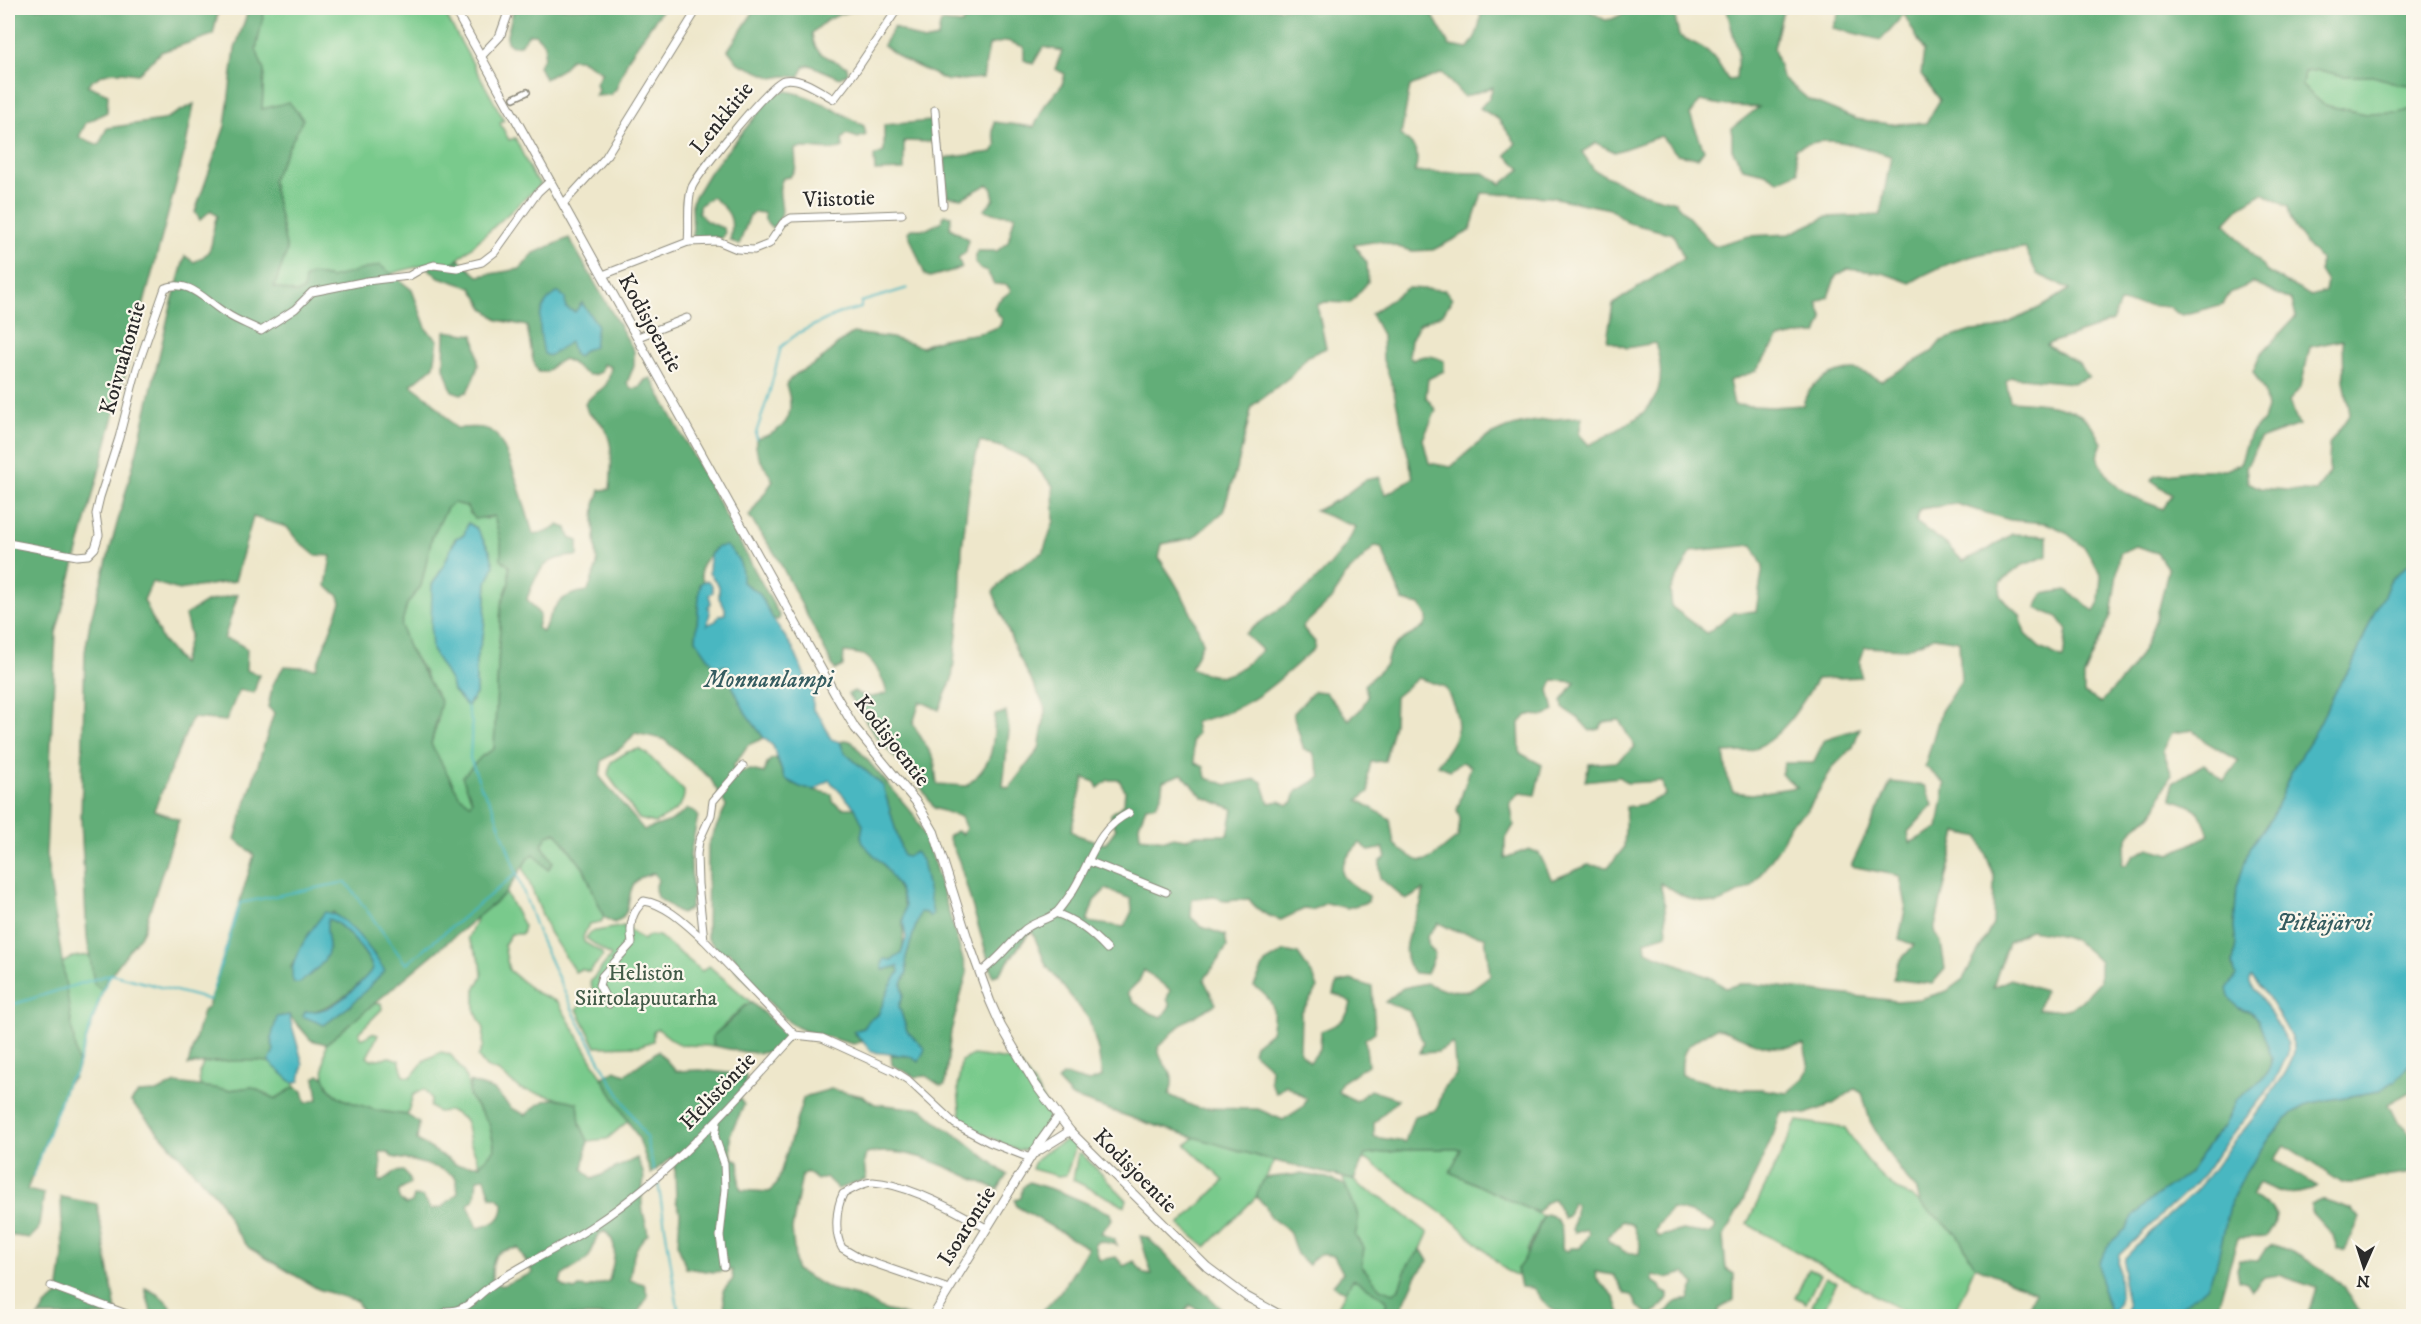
<svg xmlns="http://www.w3.org/2000/svg" width="2421" height="1324" font-family="'IM FELL DW Pica',serif">
	<rect width="100%" height="100%" fill="#fbf7ec"/>
	<filter id="ink" filterUnits="userSpaceOnUse"><feTurbulence type="fractalNoise" baseFrequency=".0167" numOctaves="2"/><feDisplacementMap in="SourceGraphic" scale="12" xChannelSelector="R" yChannelSelector="G"/><feConvolveMatrix kernelMatrix="1 2 1 2 8 2 1 2 1" color-interpolation-filters="sRGB"/></filter>
	<filter id="wash" filterUnits="userSpaceOnUse"><feTurbulence type="fractalNoise" baseFrequency=".008" numOctaves="4" result="noise"/><feDisplacementMap in="SourceGraphic" scale="24" xChannelSelector="R" yChannelSelector="G"/><feGaussianBlur stdDeviation="1.35" result="paint"/><feColorMatrix in="noise" values="0 0 0 0 0 0 0 0 0 0 0 0 0 0 0 0 0 1.4 0 .05"/><feComposite in="paint" operator="in"/></filter>
	<g filter="url(#wash)">
		<rect width="100%" height="100%" fill="#eee7cb"/>
		<g fill="#79ca8c" stroke="#527a5c" stroke-width="1.5" fill-rule="evenodd">
			<polygon points="265,8 442,8 504,120 500,123 509,140 515,138 533,176 541,184 455,262 424,265 393,273 331,278 312,274 303,291 296,293 274,287 287,251 272,180 303,119 262,110 264,71 256,49"/>
			<polygon points="2319,70 2344,76 2373,76 2399,84 2413,85 2413,109 2397,113 2366,114 2324,105 2302,86 2304,72"/>
			<path d="M 453,502 L 466,505 L 470,514 L 486,519 L 494,516 L 501,543 L 501,559 L 509,566 L 509,583 L 501,605 L 494,749 L 482,756 L 463,777 L 472,800 L 470,804 L 459,795 L 431,744 L 438,720 L 425,673 L 408,647 L 401,626 L 407,604 L 421,586 L 432,537 L 447,508 ZM 468,523 L 476,528 L 490,551 L 493,566 L 487,582 L 484,631 L 476,660 L 476,694 L 468,706 L 453,691 L 433,603 L 432,585 L 443,567 L 455,538 L 464,535 Z"/>
			<path d="M 639,749 L 646,753 L 684,791 C 685,809 669,814 655,823 L 639,819 L 608,775 L 611,762 L 627,752 Z"/>
			<polygon points="557,832 584,869 604,917 601,922 589,924 583,937 584,942 601,952 603,956 589,972 581,969 575,972 549,932 523,867 528,858 534,854 548,869 553,862 542,845 547,836"/>
			<polygon points="506,893 524,926 522,934 511,934 504,945 509,970 535,992 558,1002 628,1121 607,1139 588,1141 580,1124 578,1103 520,1089 499,1072 486,1067 478,1057 483,1046 484,1029 475,1011 475,990 482,976 481,963 468,938 478,916"/>
			<polygon points="624,926 643,940 650,935 659,936 702,971 709,966 752,1003 746,1004 712,1037 714,1046 679,1045 658,1029 653,1031 653,1041 639,1046 596,1047 577,1009 593,991 590,982 611,956 586,938 591,932"/>
			<polygon points="89,955 94,956 106,981 75,1074 73,1079 8,1124 8,961 62,963 73,957"/>
			<path d="M 374,1003 L 381,1003 L 382,1009 L 359,1032 L 360,1038 L 364,1038 L 372,1033 L 378,1035 L 367,1057 L 371,1060 L 390,1057 L 399,1060 L 404,1076 L 411,1077 L 425,1060 L 441,1052 L 450,1054 C 461,1068 470,1078 469,1096 L 489,1123 L 495,1149 L 480,1165 L 470,1142 L 466,1120 L 451,1111 L 438,1112 L 430,1107 L 431,1098 L 424,1089 L 413,1095 L 407,1115 C 383,1112 331,1106 324,1077 C 322,1067 325,1054 326,1044 Z"/>
			<path d="M 973,1055 L 1017,1061 C 1029,1079 1059,1109 1044,1132 C 1040,1138 1034,1144 1029,1150 L 1016,1150 L 967,1126 L 961,1117 L 960,1110 L 958,1088 L 961,1061 Z"/>
			<polygon points="247,1059 269,1062 293,1083 295,1087 275,1099 252,1087 229,1090 200,1087 199,1073 204,1063"/>
			<path d="M 1797,1121 L 1845,1128 C 1861,1152 1881,1186 1911,1196 L 1957,1234 L 1975,1266 L 1953,1316 L 1912,1316 L 1747,1224 Z"/>
			<polygon points="1195,1137 1274,1161 1256,1197 1206,1247 1179,1225 1224,1181 1186,1145"/>
			<path d="M 1065,1141 L 1072,1143 L 1076,1146 L 1066,1175 L 1058,1176 L 1032,1169 C 1035,1155 1053,1147 1065,1141 Z"/>
			<polygon points="1415,1149 1461,1149 1450,1172 1543,1216 1527,1251 1527,1259 1517,1269 1518,1276 1507,1271 1452,1220 1371,1162 1355,1156"/>
			<polygon points="1078,1153 1082,1154 1127,1200 1125,1206 1073,1180"/>
			<path d="M 1343,1178 L 1354,1180 L 1361,1187 L 1382,1198 L 1428,1233 L 1421,1249 L 1408,1265 L 1399,1288 L 1394,1294 L 1380,1289 L 1361,1265 L 1364,1248 L 1355,1236 C 1363,1208 1350,1203 1343,1178 Z"/>
			<polygon points="1809,1269 1820,1274 1806,1303 1795,1297"/>
			<polygon points="1826,1277 1837,1282 1823,1311 1812,1305"/>
			<polygon points="1353,1278 1386,1299 1387,1303 1381,1316 1333,1316"/>
		</g>
		<g fill="#62ae78" stroke="#466c52" stroke-width="1.5" fill-rule="evenodd">
			<path d="M 8,8 L 219,8 L 213,35 L 161,52 L 138,74 C 113,71 107,69 87,85 L 108,94 L 107,112 L 86,123 L 79,137 L 99,145 L 107,128 L 163,120 L 194,104 L 185,150 L 56,633 L 46,854 L 78,1067 L 73,1079 L 67,1083 L 27,1190 L 44,1194 L 38,1230 L 30,1238 L 8,1235 Z"/>
			<path d="M 249,8 L 265,8 L 256,49 L 264,71 L 262,109 L 289,102 L 303,119 L 272,180 L 287,251 L 274,287 L 296,293 L 303,291 L 305,278 L 312,274 L 331,278 L 380,265 L 412,290 L 427,330 L 438,340 L 434,366 L 411,385 L 432,401 L 456,428 C 469,428 483,425 493,432 C 508,443 527,514 533,534 L 547,532 L 558,525 L 567,528 L 570,538 L 578,541 L 578,556 C 545,556 537,570 527,599 L 540,615 L 537,628 L 543,632 C 553,606 559,594 588,591 L 597,565 L 594,522 L 595,505 L 600,490 L 610,489 C 612,463 617,427 588,413 L 585,404 C 600,383 606,398 611,367 L 603,364 L 601,372 C 584,382 579,364 564,359 L 553,365 L 547,372 L 538,372 L 533,360 L 527,326 L 498,320 L 484,308 L 472,288 L 439,277 L 424,265 L 456,263 L 458,259 L 478,276 L 520,269 L 534,253 L 569,238 L 634,351 L 634,366 L 627,383 L 631,389 L 639,388 L 645,380 L 651,378 L 655,385 L 780,617 L 778,620 L 773,619 L 759,593 L 742,582 L 717,547 C 707,558 696,565 703,581 L 700,584 L 696,640 L 728,666 L 732,685 L 745,711 L 764,738 L 748,745 L 733,766 L 739,772 L 751,770 L 764,773 C 767,765 766,760 776,758 L 785,779 L 800,787 L 832,794 L 833,802 L 843,808 L 855,808 L 864,826 L 861,836 C 876,857 898,877 904,903 C 906,909 903,916 903,922 C 903,936 905,940 901,954 L 891,960 L 884,959 L 882,965 L 884,970 L 898,966 L 899,972 C 891,985 885,1005 878,1014 C 874,1019 868,1021 864,1028 L 853,1031 L 861,1042 L 853,1044 L 805,1031 L 791,1024 L 735,969 L 735,958 L 729,952 L 723,955 L 707,938 L 708,845 L 726,806 L 710,778 L 663,739 L 635,733 L 625,745 L 602,761 L 600,777 L 644,830 L 671,821 L 688,809 L 694,811 L 698,816 L 690,854 L 693,895 L 690,909 L 681,914 L 657,897 L 655,889 L 658,880 L 654,873 C 650,875 643,876 640,878 C 622,891 637,912 614,923 L 604,917 L 584,869 L 556,832 L 547,836 L 542,845 L 553,862 L 548,870 L 534,854 L 528,858 L 506,893 L 326,1044 L 311,1040 L 289,1015 L 278,1017 L 271,1039 L 274,1050 L 269,1062 C 241,1059 216,1061 188,1065 L 203,1011 L 208,1007 L 254,855 L 235,839 L 274,713 L 268,707 L 273,684 L 284,666 L 316,668 L 341,602 L 339,596 L 326,586 L 331,556 L 315,555 L 297,540 L 287,527 L 253,517 L 235,581 L 179,590 L 152,582 L 144,600 L 162,640 L 182,664 L 190,635 L 185,615 L 206,602 L 238,594 L 224,639 L 236,642 L 247,649 L 246,670 L 259,675 L 254,693 L 239,690 L 226,721 L 192,718 L 154,810 L 179,820 L 143,932 L 106,981 L 102,991 L 94,984 L 87,938 L 81,820 L 85,652 L 90,622 L 137,451 L 169,313 L 185,256 L 194,262 C 220,251 208,236 217,216 L 211,210 L 200,220 L 195,212 L 225,126 L 235,49 ZM 582,303 L 584,350 L 579,356 L 574,354 L 570,341 L 566,343 L 566,308 L 575,312 ZM 453,503 L 466,506 L 475,519 L 494,516 L 501,543 L 501,559 L 509,566 L 509,583 L 501,605 L 494,749 L 482,756 L 462,777 L 472,800 L 470,804 L 459,795 L 431,744 L 441,702 L 408,647 L 401,626 L 407,604 L 421,586 L 432,537 L 447,508 ZM 333,912 L 373,953 L 384,971 L 351,1005 L 324,1025 L 311,1012 C 338,1005 355,989 373,969 C 368,955 342,922 328,919 L 325,929 L 329,944 L 291,967 L 310,932 Z"/>
			<polygon points="514,8 663,8 629,57 616,89 610,95 595,96 598,90 596,83 602,72 580,59 570,59 564,68 545,79 539,66 544,56 545,44 535,34 529,34 520,45 512,46 507,42 507,35"/>
			<path d="M 756,8 L 864,8 L 840,14 L 826,21 L 812,33 C 814,57 828,56 847,67 L 848,73 L 840,78 L 810,65 L 805,66 L 799,77 L 784,76 L 773,78 L 738,63 L 728,50 Z"/>
			<path d="M 973,8 L 1092,8 L 1106,13 L 1112,8 L 1437,8 L 1432,14 L 1450,46 L 1467,49 C 1478,36 1480,26 1481,9 L 1486,8 L 1585,8 L 1605,20 L 1612,19 L 1636,8 L 1673,8 L 1679,36 C 1708,49 1713,52 1728,80 L 1736,79 L 1738,52 L 1727,11 L 1724,8 L 1786,8 L 1782,14 L 1774,48 L 1782,77 L 1808,99 L 1856,119 L 1891,124 L 1926,123 L 1940,100 L 1921,74 L 1924,51 L 1904,14 L 1881,40 L 1833,28 L 1841,8 L 2248,8 L 2251,10 L 2253,8 L 2413,8 L 2413,85 L 2399,84 L 2373,76 L 2344,76 L 2319,70 L 2304,72 L 2302,86 L 2324,105 L 2366,114 L 2397,113 L 2413,109 L 2413,560 L 2390,581 L 2384,596 L 2375,610 L 2351,668 L 2341,681 L 2312,738 L 2294,766 L 2272,817 L 2249,849 L 2237,887 L 2234,927 L 2236,943 L 2233,964 L 2236,976 L 2234,980 L 2238,1008 L 2251,1012 L 2258,1020 L 2272,1058 L 2270,1067 L 2262,1080 L 2236,1100 L 2224,1127 L 2212,1139 L 2189,1173 L 2154,1197 L 2134,1216 L 2127,1228 L 2110,1243 L 2102,1289 L 2110,1310 L 2101,1316 L 2025,1316 L 2035,1292 L 1975,1266 L 1957,1234 L 1920,1203 L 1917,1190 L 1906,1178 L 1888,1153 L 1870,1121 L 1862,1093 L 1855,1089 L 1833,1104 L 1806,1114 L 1781,1112 L 1774,1133 L 1743,1201 L 1723,1238 L 1726,1269 L 1734,1274 L 1734,1300 L 1719,1309 L 1719,1316 L 1664,1316 C 1672,1305 1674,1299 1689,1300 L 1695,1284 L 1685,1273 L 1666,1278 L 1653,1275 L 1653,1281 L 1660,1286 L 1662,1291 L 1668,1294 L 1668,1298 L 1658,1311 L 1650,1315 L 1638,1307 L 1632,1295 L 1625,1294 L 1614,1275 L 1595,1272 C 1597,1285 1605,1285 1612,1294 C 1617,1301 1618,1309 1621,1316 C 1596,1316 1568,1321 1548,1307 C 1543,1303 1538,1293 1533,1288 L 1521,1287 L 1517,1269 C 1528,1257 1537,1233 1543,1216 L 1546,1214 C 1563,1217 1563,1235 1562,1249 L 1568,1251 L 1570,1248 L 1580,1248 L 1589,1234 L 1587,1229 L 1575,1233 L 1573,1229 L 1576,1204 L 1572,1202 L 1568,1216 L 1564,1218 L 1554,1199 L 1545,1203 L 1538,1212 L 1526,1208 L 1450,1172 L 1461,1149 L 1415,1149 L 1365,1155 L 1354,1180 L 1267,1159 L 1147,1123 L 1072,1097 L 1057,1081 L 1064,1075 L 1089,1082 L 1102,1077 L 1098,1050 L 1089,1019 L 1046,965 L 1033,933 L 1029,933 L 999,974 L 993,976 L 959,861 L 948,837 L 956,831 L 962,834 L 966,829 L 961,817 L 934,808 L 919,784 L 878,739 L 848,694 L 854,691 C 867,699 873,698 887,693 C 884,681 877,666 868,658 C 863,653 851,653 844,652 L 843,666 L 835,670 L 777,557 L 749,516 L 773,481 C 766,466 754,457 756,439 C 786,431 797,416 786,385 C 794,370 812,369 824,357 C 833,348 842,340 853,333 L 892,338 L 922,347 C 948,332 975,339 1000,326 L 1002,319 L 994,309 L 997,302 L 1011,291 L 1007,285 L 994,284 L 987,271 L 979,268 L 975,262 L 977,251 L 997,251 L 1008,242 L 1015,215 L 997,214 L 984,210 L 994,199 L 992,189 L 988,184 L 962,198 L 947,196 L 945,158 L 992,152 L 997,145 L 993,132 L 994,122 L 1034,127 L 1045,105 L 1062,85 L 1065,74 L 1055,69 L 1062,51 L 1043,47 L 1033,64 L 1024,60 L 1024,47 L 1007,41 L 989,45 L 983,78 L 948,81 L 904,60 L 883,45 L 894,27 L 923,41 L 938,38 L 940,25 L 942,22 L 962,24 ZM 1442,73 L 1464,97 L 1493,87 L 1489,98 L 1480,108 L 1498,119 L 1516,143 L 1506,155 L 1521,169 L 1501,184 L 1484,173 L 1415,172 C 1420,151 1417,148 1401,135 L 1410,86 ZM 1700,101 L 1727,106 L 1759,107 L 1732,128 L 1732,149 L 1743,168 L 1765,173 L 1778,181 L 1798,172 L 1795,149 C 1828,132 1857,146 1891,156 L 1880,215 L 1826,217 L 1789,234 L 1749,236 L 1714,246 L 1675,202 L 1638,192 L 1594,170 L 1582,152 L 1596,143 L 1615,152 L 1661,136 L 1677,154 L 1698,158 L 1704,150 L 1690,115 ZM 1482,193 L 1550,197 L 1610,209 L 1629,223 L 1673,234 L 1684,258 L 1613,304 L 1607,340 L 1627,348 L 1655,343 C 1676,406 1636,420 1589,445 L 1579,434 L 1582,417 C 1554,419 1521,420 1495,433 C 1478,441 1465,455 1451,467 L 1429,463 L 1423,439 L 1436,410 L 1426,397 L 1428,379 L 1444,371 L 1444,361 C 1433,355 1424,354 1413,360 L 1409,356 L 1411,340 L 1419,324 L 1443,314 L 1452,299 L 1445,290 L 1407,288 L 1371,314 L 1382,335 L 1383,360 L 1393,387 L 1413,478 L 1385,495 L 1380,477 L 1365,480 L 1341,498 L 1315,511 L 1356,527 C 1343,554 1318,580 1295,598 C 1279,611 1261,620 1245,634 L 1262,650 C 1238,672 1224,685 1191,668 L 1203,642 C 1192,611 1178,585 1159,558 L 1162,544 L 1193,538 L 1223,512 L 1239,460 L 1252,406 L 1291,376 L 1308,356 L 1326,348 L 1317,305 L 1325,302 L 1350,303 L 1368,282 L 1367,263 L 1354,245 L 1379,241 L 1411,251 L 1433,250 L 1470,231 ZM 2263,193 L 2288,207 C 2291,228 2306,245 2320,259 L 2320,271 L 2327,282 L 2325,292 L 2311,296 L 2267,272 L 2225,223 L 2241,206 ZM 2025,248 L 2037,274 L 2070,289 L 2047,304 L 1996,329 L 1971,331 L 1941,341 L 1932,352 L 1881,381 C 1873,377 1862,370 1854,370 C 1832,370 1807,384 1803,405 L 1772,407 L 1734,405 L 1729,381 L 1756,371 L 1778,339 L 1796,335 L 1817,334 L 1823,319 L 1817,302 L 1828,297 L 1836,276 L 1847,269 L 1883,273 L 1910,283 C 1946,261 1983,250 2025,248 ZM 2253,283 L 2292,301 L 2296,316 L 2260,355 L 2253,372 L 2264,391 L 2267,408 L 2263,420 L 2249,436 L 2240,464 L 2226,470 L 2193,470 L 2155,476 L 2151,480 L 2172,495 L 2163,509 C 2128,495 2113,493 2097,456 L 2102,443 C 2099,438 2096,431 2092,426 C 2076,403 2036,403 2010,401 L 2006,381 L 2011,377 L 2073,383 L 2089,377 L 2078,363 L 2046,345 C 2068,336 2090,331 2112,321 L 2120,303 L 2169,307 L 2175,312 L 2183,315 L 2223,304 L 2230,293 ZM 2343,340 L 2344,380 L 2350,414 L 2329,444 L 2329,473 L 2316,492 L 2260,488 L 2248,482 L 2246,468 L 2260,439 L 2299,425 L 2289,401 L 2301,387 L 2310,347 ZM 980,441 L 1004,448 L 1030,460 L 1053,486 L 1054,521 L 1043,552 L 1009,573 L 993,592 L 1017,653 L 1046,709 L 1039,749 L 1009,788 L 1003,786 L 1009,731 L 1006,712 L 995,715 C 993,749 994,764 966,786 L 937,784 L 934,759 L 913,724 L 920,701 L 939,710 L 952,679 L 960,608 L 962,549 L 971,474 ZM 1956,504 L 2010,520 L 2046,523 L 2064,531 L 2085,548 L 2101,575 L 2099,602 L 2094,611 L 2066,590 L 2043,594 L 2036,608 L 2058,617 L 2067,629 L 2063,659 L 2040,648 L 2025,634 L 2020,615 L 2000,596 L 2001,582 L 2021,566 L 2047,556 L 2047,536 L 2012,534 L 1989,549 L 1963,561 L 1946,544 L 1916,522 L 1920,509 ZM 1752,545 L 1763,566 L 1756,611 L 1733,613 L 1707,633 L 1672,607 L 1670,591 L 1692,551 ZM 1375,546 L 1381,547 L 1403,601 L 1420,605 C 1422,608 1426,614 1427,617 C 1430,636 1389,633 1386,665 L 1364,685 L 1368,696 L 1361,709 L 1349,720 L 1325,692 L 1314,691 L 1293,714 L 1304,750 L 1313,752 L 1321,777 L 1296,792 L 1293,802 L 1288,805 L 1280,801 L 1269,803 L 1262,782 L 1256,779 L 1228,785 L 1206,778 L 1204,767 L 1195,763 L 1192,741 L 1197,734 L 1195,722 C 1253,708 1271,687 1314,649 L 1315,642 L 1303,628 L 1304,625 L 1332,599 L 1344,577 ZM 2136,546 L 2157,553 L 2168,569 C 2161,604 2153,638 2132,667 C 2123,680 2111,691 2101,703 L 2084,693 L 2084,676 L 2111,615 L 2120,553 ZM 1934,637 L 1959,641 L 1961,681 L 1941,711 L 1925,766 L 1945,784 L 1938,828 L 1910,843 L 1908,832 L 1933,805 L 1925,786 L 1891,782 L 1851,866 L 1900,876 L 1906,905 L 1899,939 L 1914,945 L 1898,963 L 1893,979 L 1932,984 L 1945,969 L 1941,942 L 1934,931 L 1957,832 L 1979,837 L 1994,876 L 1993,924 L 1963,979 L 1947,991 L 1920,999 L 1897,1001 L 1754,984 L 1740,984 L 1726,988 L 1711,978 L 1646,951 L 1645,941 L 1667,934 L 1665,906 L 1660,883 L 1689,899 L 1717,904 L 1752,886 L 1781,845 L 1790,824 L 1807,811 L 1833,767 L 1853,747 L 1860,728 L 1825,739 L 1813,763 L 1785,763 L 1781,774 L 1797,787 L 1752,794 L 1733,792 L 1728,780 L 1724,753 C 1732,752 1741,753 1748,751 C 1781,741 1800,707 1817,679 L 1861,677 L 1860,661 L 1865,647 L 1906,649 ZM 1418,678 L 1445,687 C 1464,725 1462,731 1437,765 L 1450,770 L 1462,762 L 1471,766 L 1457,810 L 1460,819 L 1458,837 C 1427,859 1428,874 1394,844 L 1390,819 L 1358,800 L 1369,792 L 1368,774 L 1371,762 L 1385,761 L 1394,724 L 1395,697 ZM 1553,680 L 1575,682 L 1562,701 L 1563,708 L 1579,719 L 1590,731 L 1599,729 L 1604,722 L 1619,720 L 1635,747 L 1616,762 L 1589,764 L 1585,781 L 1620,777 L 1627,783 L 1662,781 L 1665,795 L 1645,804 L 1626,807 L 1624,848 L 1608,867 L 1588,865 L 1552,880 L 1539,853 L 1529,849 L 1505,858 L 1505,840 L 1514,825 L 1510,803 L 1520,793 L 1535,795 L 1542,765 L 1520,753 L 1519,724 L 1527,715 L 1546,716 L 1554,711 L 1549,690 ZM 2193,730 L 2206,742 L 2239,761 L 2224,781 L 2204,764 L 2172,783 L 2172,799 C 2198,807 2200,809 2209,835 L 2170,854 L 2149,848 L 2134,856 L 2126,865 L 2122,864 C 2125,851 2126,833 2138,825 C 2143,821 2149,819 2153,813 C 2161,801 2162,786 2172,775 L 2163,751 L 2172,733 ZM 1182,774 L 1203,797 L 1233,809 L 1228,835 L 1196,835 L 1186,839 L 1173,837 L 1166,840 L 1140,837 L 1139,825 L 1146,807 L 1156,805 L 1161,796 L 1163,781 ZM 1084,778 L 1095,782 L 1098,788 L 1108,780 L 1119,780 L 1125,790 L 1124,804 L 1111,814 L 1111,819 L 1116,829 L 1105,844 L 1077,835 L 1071,830 ZM 1360,843 L 1370,851 L 1383,848 L 1386,857 L 1380,862 L 1380,878 L 1406,900 L 1423,890 C 1424,915 1390,945 1414,973 L 1427,974 L 1435,954 L 1429,948 L 1427,936 L 1439,923 L 1453,930 L 1485,937 L 1490,975 L 1469,991 L 1444,990 L 1426,983 L 1403,988 L 1385,1002 L 1409,1011 L 1423,1042 L 1420,1053 L 1438,1052 L 1453,1043 L 1456,1075 L 1444,1087 L 1437,1110 L 1414,1116 L 1405,1142 L 1374,1137 L 1374,1123 L 1398,1099 L 1370,1090 L 1356,1101 L 1338,1092 L 1341,1083 L 1368,1065 L 1365,1039 L 1375,1032 L 1372,987 L 1351,980 L 1337,983 L 1334,994 L 1346,999 L 1351,1003 C 1347,1021 1337,1025 1321,1031 L 1320,1049 L 1310,1062 L 1300,1052 L 1301,1013 L 1318,988 L 1314,977 L 1298,954 L 1285,951 L 1265,963 L 1254,986 C 1275,1001 1276,1008 1271,1032 L 1255,1045 L 1253,1052 L 1271,1068 L 1270,1081 L 1276,1093 L 1286,1085 L 1307,1099 L 1303,1107 L 1283,1120 L 1258,1109 L 1197,1108 L 1169,1095 C 1180,1068 1160,1070 1158,1047 L 1184,1022 L 1216,1004 L 1204,980 L 1227,947 L 1225,935 L 1202,927 L 1191,917 L 1192,899 L 1215,897 L 1226,901 L 1249,899 C 1257,911 1268,916 1281,920 L 1304,909 L 1312,910 L 1326,903 L 1347,908 L 1368,902 L 1369,896 C 1339,876 1331,872 1360,843 ZM 1106,889 L 1131,899 L 1132,911 L 1124,927 L 1087,922 L 1094,901 ZM 2030,930 C 2067,936 2074,935 2100,962 L 2100,981 C 2076,1007 2075,1013 2038,1009 L 2044,991 L 2011,979 L 1993,987 L 2008,942 ZM 1144,970 L 1170,990 L 1167,999 L 1170,1006 L 1162,1017 C 1146,1012 1137,1007 1127,993 L 1139,981 ZM 1716,1028 C 1753,1040 1762,1053 1804,1045 L 1809,1068 L 1803,1079 L 1787,1093 L 1761,1089 L 1731,1089 L 1682,1075 C 1679,1045 1693,1041 1716,1028 ZM 1671,1209 C 1687,1210 1702,1217 1715,1225 L 1715,1229 L 1710,1234 L 1682,1230 L 1658,1237 L 1655,1232 L 1659,1224 ZM 1623,1221 L 1633,1225 L 1640,1244 L 1639,1254 L 1625,1252 L 1609,1242 L 1607,1237 Z"/>
			<path d="M 787,91 C 814,96 840,113 864,126 L 866,135 L 858,138 L 847,134 L 842,139 L 843,147 C 829,154 811,145 795,149 L 796,167 L 790,177 L 783,178 C 772,196 793,212 772,228 L 765,220 L 764,213 L 754,212 L 750,215 L 739,245 L 730,240 C 735,218 730,211 712,197 L 699,206 L 699,213 L 706,221 L 723,228 L 725,232 L 722,238 L 693,238 L 692,202 L 697,193 L 709,173 L 774,94 Z"/>
			<polygon points="931,121 933,142 904,141 904,170 875,171 874,156 884,152 884,125"/>
			<polygon points="944,215 951,216 950,228 968,239 966,252 958,258 962,268 930,277 925,275 908,232 911,229 927,229 941,222"/>
			<path d="M 445,331 L 474,335 C 480,366 481,364 467,392 L 461,394 L 452,391 L 444,368 Z"/>
			<polygon points="847,740 852,742 914,815 928,843 967,973 951,1031 945,1085 941,1086 926,1076 915,1077 892,1065 891,1055 909,1056 907,1031 899,1006 903,995 902,984 907,972 906,957 920,912 927,913 907,858 903,856 883,786 844,752 840,742"/>
			<path d="M 752,1003 L 788,1035 C 779,1064 736,1050 714,1046 L 712,1037 C 717,1031 722,1029 727,1024 C 736,1017 740,1006 752,1003 Z"/>
			<path d="M 658,1051 L 676,1071 L 700,1070 L 746,1075 L 745,1086 L 737,1095 L 744,1105 L 730,1135 L 732,1157 L 739,1162 C 741,1172 737,1181 741,1190 L 769,1192 L 777,1184 L 803,1099 L 807,1096 L 831,1089 L 862,1096 L 875,1104 L 923,1109 L 939,1124 L 960,1137 L 1007,1175 L 998,1189 C 956,1174 914,1144 866,1154 L 864,1162 L 866,1179 L 838,1189 L 826,1177 L 817,1180 L 807,1172 L 802,1175 L 792,1229 L 796,1270 L 830,1289 L 857,1296 L 884,1310 L 910,1316 L 793,1316 L 787,1312 L 778,1313 L 776,1316 L 759,1316 L 758,1312 L 750,1311 L 749,1316 L 720,1316 L 725,1310 L 723,1291 L 733,1279 L 732,1270 L 713,1272 L 686,1268 L 678,1245 L 680,1212 L 676,1201 L 675,1169 L 673,1156 L 651,1174 L 639,1139 L 602,1078 L 615,1070 L 626,1074 Z"/>
			<path d="M 2413,1060 L 2413,1090 L 2388,1104 L 2397,1122 C 2418,1130 2413,1154 2413,1173 L 2376,1178 L 2356,1183 L 2342,1183 L 2285,1145 L 2274,1160 L 2317,1186 C 2296,1199 2279,1193 2259,1183 L 2251,1196 L 2271,1207 L 2276,1215 L 2274,1225 L 2266,1237 L 2238,1238 L 2218,1306 L 2218,1316 L 2152,1316 L 2180,1307 L 2222,1240 L 2231,1201 L 2245,1173 L 2272,1135 L 2292,1113 L 2311,1103 L 2379,1091 Z"/>
			<path d="M 319,1075 L 324,1077 L 330,1090 L 342,1099 L 378,1111 L 407,1115 L 419,1123 L 417,1140 L 457,1165 L 480,1165 L 495,1149 L 489,1123 L 469,1096 L 470,1082 L 494,1090 L 511,1108 L 526,1115 C 545,1096 553,1096 578,1103 L 580,1124 L 588,1141 L 583,1169 L 593,1179 L 637,1158 C 650,1183 640,1182 642,1205 C 643,1215 647,1225 648,1234 C 633,1247 632,1261 630,1280 L 644,1284 L 648,1296 L 636,1316 L 364,1316 L 357,1301 L 318,1289 L 249,1248 L 235,1230 L 218,1198 L 131,1102 L 138,1093 L 157,1092 L 176,1083 L 229,1090 L 252,1087 L 275,1099 L 295,1087 L 303,1091 L 306,1103 L 318,1099 L 315,1078 ZM 380,1152 L 387,1152 L 392,1157 C 404,1159 451,1168 456,1179 C 458,1182 457,1189 458,1193 L 441,1208 L 430,1209 L 423,1197 L 414,1196 L 412,1203 L 406,1205 L 399,1199 L 399,1191 L 410,1184 L 409,1177 L 403,1171 L 395,1172 L 381,1182 L 379,1180 L 381,1169 ZM 485,1178 L 491,1197 L 498,1198 L 503,1203 C 504,1221 493,1224 478,1228 L 468,1205 L 475,1198 L 477,1179 ZM 604,1231 C 621,1242 613,1264 609,1281 L 587,1288 L 579,1287 L 575,1290 L 566,1288 L 560,1283 L 562,1276 C 569,1270 581,1265 587,1259 C 596,1250 591,1237 604,1231 ZM 518,1248 L 533,1273 L 501,1286 L 492,1279 C 492,1254 494,1251 518,1248 Z"/>
			<path d="M 1301,1174 L 1327,1178 L 1345,1185 C 1352,1209 1363,1208 1355,1236 L 1364,1248 L 1361,1265 L 1380,1288 L 1394,1293 L 1399,1288 L 1408,1265 L 1421,1249 L 1428,1261 L 1417,1275 L 1398,1316 L 1381,1316 L 1387,1303 L 1386,1299 L 1353,1279 L 1346,1291 L 1338,1289 L 1333,1285 L 1343,1273 L 1334,1256 C 1321,1253 1316,1253 1309,1265 C 1292,1254 1296,1248 1289,1231 L 1270,1217 L 1266,1206 L 1256,1197 L 1264,1178 Z"/>
			<path d="M 1029,1182 L 1061,1192 L 1110,1213 L 1112,1219 L 1101,1233 L 1113,1239 L 1117,1245 L 1100,1241 L 1095,1244 L 1099,1260 L 1116,1257 L 1124,1266 L 1134,1261 L 1144,1274 L 1152,1275 L 1140,1236 L 1147,1237 L 1229,1316 L 1211,1316 L 1190,1305 L 1182,1316 L 1035,1316 C 1059,1300 1073,1272 1088,1248 L 1016,1206 L 1015,1200 L 1021,1198 L 1022,1188 Z"/>
			<polygon points="61,1197 97,1204 117,1316 39,1316 46,1305 58,1296 63,1255"/>
			<polygon points="2322,1200 2352,1210 2360,1218 2345,1251 2337,1248 2333,1236 2311,1212 2311,1205"/>
			<path d="M 2273,1245 C 2293,1250 2331,1272 2345,1289 C 2352,1297 2357,1307 2362,1316 L 2307,1316 L 2316,1288 L 2279,1275 L 2264,1277 L 2252,1290 L 2247,1282 L 2239,1280 L 2237,1269 L 2240,1260 L 2258,1261 L 2266,1248 Z"/>
			<path d="M 145,1288 C 161,1295 168,1301 177,1316 L 152,1316 Z"/>
		</g>
		<g fill="#48b7c1" stroke="#3a7176" stroke-width="1.5">
			<path d="M 559,292 L 565,298 L 566,308 L 575,312 L 582,303 L 597,324 L 594,347 L 584,350 L 578,357 L 574,354 L 570,342 L 549,356 L 544,354 C 539,330 533,305 559,292 Z"/>
			<polygon points="468,523 476,528 490,551 494,566 487,582 484,631 476,660 476,694 467,706 453,691 451,682 432,650 431,633 432,585 443,567 456,538 464,535"/>
			<path d="M 726,546 C 739,557 743,565 742,582 L 759,593 L 773,619 L 793,648 L 813,695 L 813,710 L 821,718 L 831,739 L 840,742 L 844,752 L 883,786 L 903,856 L 907,857 L 915,852 L 922,860 L 933,914 L 930,917 L 927,913 L 920,912 L 906,957 L 907,972 L 902,984 L 903,995 L 899,1006 L 907,1031 L 925,1049 L 919,1062 L 909,1056 L 872,1052 L 853,1031 L 864,1028 L 869,1020 L 878,1015 L 890,986 L 899,972 L 898,966 L 883,970 L 882,965 L 884,959 L 891,960 L 901,954 L 906,938 L 903,921 L 905,905 L 900,890 L 884,865 L 863,844 L 861,836 L 863,825 L 855,808 L 829,780 L 815,790 L 800,787 L 785,779 L 773,746 L 764,738 L 745,712 L 732,685 L 728,666 L 714,666 L 696,640 L 700,584 L 703,581 L 708,581 L 712,585 L 713,592 L 709,595 L 711,603 L 708,607 L 710,613 L 707,625 L 716,621 L 719,615 L 725,614 L 725,608 L 719,598 L 719,586 L 709,573 L 710,555 L 717,547 Z"/>
			<path d="M 2413,560 L 2413,1060 L 2395,1081 L 2379,1091 L 2311,1103 L 2292,1113 L 2272,1135 L 2245,1173 L 2231,1201 L 2217,1262 L 2207,1287 L 2180,1307 L 2152,1316 L 2123,1316 L 2128,1306 L 2123,1281 L 2125,1258 C 2146,1235 2171,1214 2194,1192 C 2205,1181 2213,1169 2222,1157 C 2238,1136 2256,1117 2270,1095 C 2279,1082 2291,1068 2294,1051 C 2296,1038 2262,988 2252,977 L 2250,978 L 2250,983 L 2266,1005 L 2288,1044 L 2288,1053 L 2275,1081 L 2217,1154 L 2203,1176 L 2119,1255 C 2115,1275 2128,1299 2111,1314 L 2102,1289 L 2099,1263 L 2110,1243 L 2127,1228 L 2134,1216 L 2154,1197 L 2189,1173 L 2212,1139 L 2224,1127 L 2236,1100 L 2262,1080 L 2270,1067 L 2272,1058 L 2258,1020 L 2251,1012 L 2238,1008 L 2229,997 L 2227,989 L 2236,976 L 2233,964 L 2236,943 L 2234,927 L 2237,887 L 2249,849 L 2272,817 L 2294,766 L 2312,738 L 2341,681 L 2351,668 L 2375,610 L 2384,596 L 2390,581 Z"/>
			<path d="M 325,912 C 347,914 373,953 385,971 L 351,1005 L 324,1025 L 302,1016 L 306,1011 C 331,1016 359,985 373,969 C 369,955 342,922 328,919 C 325,930 328,934 329,944 C 330,961 312,973 300,983 L 294,983 C 284,964 313,927 325,912 Z"/>
			<polygon points="289,1015 303,1064 300,1081 293,1083 269,1062 274,1050 271,1039 277,1017"/>
		</g>
		<g fill="none" stroke-linecap="round" stroke-linejoin="round">
			<g stroke="#48b7c1" stroke-width="2">
				<polyline points="756,439 756,433 769,394 781,347 798,333 840,313 861,308 861,302 908,288"/>
				<polyline points="467,706 472,724 470,758 481,787 492,805 540,938 576,1017 611,1081 646,1137 654,1171"/>
				<polyline points="8,1006 111,974 210,1000 240,903 346,882 406,964 517,873"/>
				<polyline points="33,1176 67,1082 75,1074 102,991 111,974"/>
				<polyline points="658,1182 678,1309 677,1316"/>
			</g>
			<polyline stroke="#48b7c1" stroke-width="7" points="2108,1316 2111,1314"/>
		</g>
	</g>
	<g filter="url(#ink)">
		<g fill="none" stroke-linecap="round" stroke-linejoin="round">
			<defs>
				<polyline id="pedestrian" points="514,98 527,92"/>
				<g id="minor">
					<polyline points="935,110 943,205"/>
					<polyline points="563,204 605,158 698,8"/>
					<path d="M 688,242 C 690,224 686,204 692,187 C 699,172 771,82 784,80 C 800,76 821,92 834,99 L 857,69 L 898,8"/>
					<polyline points="603,275 688,242 718,241 737,249 754,250 769,244 783,223 791,218 902,214"/>
					<polyline points="638,337 687,318"/>
					<path d="M 8,543 L 77,556 L 88,555 L 95,548 L 99,535 L 96,514 L 100,497 L 119,438 L 137,368 L 165,288 C 190,278 206,302 227,314 C 237,321 250,325 261,331 L 295,309 L 312,292 L 367,281 L 409,276 L 421,269 L 434,265 L 457,268 L 482,262 L 495,252 L 538,192 L 550,181"/>
					<polyline points="743,766 713,801 711,815 699,841 697,854 698,884 704,940 795,1035"/>
					<polyline points="1088,861 1166,892"/>
					<path d="M 1055,913 C 1074,919 1093,934 1107,949"/>
					<path d="M 980,973 C 999,959 1007,947 1023,931 C 1032,922 1046,921 1056,913 C 1061,908 1066,900 1070,895 C 1091,865 1093,831 1129,813"/>
					<path d="M 609,1004 L 599,985 L 602,976 L 632,943 C 629,926 631,912 644,901 C 666,904 688,926 704,940"/>
					<polyline points="717,1122 715,1137 724,1163 725,1189 720,1236 724,1266"/>
					<polyline points="51,1286 132,1316"/>
					<path d="M 949,1289 L 859,1258 L 842,1248 C 834,1234 836,1208 843,1194 C 853,1189 863,1182 873,1182 C 907,1184 957,1211 986,1228"/>
					<path d="M 442,1316 L 447,1311 C 468,1311 476,1296 492,1285 C 524,1263 562,1247 594,1225 C 671,1174 734,1103 795,1035 L 822,1038 L 894,1071 L 908,1080 L 955,1124 L 989,1142 L 1030,1158"/>
				</g>
				<g id="tertiary">
					<polyline points="454,8 835,694 855,728 917,803 934,832 969,943 990,1001 1001,1026 1035,1084 1070,1131 1207,1267 1247,1297 1282,1316"/>
					<polyline points="481,56 500,36 510,8"/>
					<polyline points="1035,1153 1070,1131"/>
					<polyline points="933,1316 1040,1142 1058,1117"/>
				</g>
			</defs>
			<use href="#pedestrian" stroke="#8c897b" stroke-width="8"/>
			<use href="#minor" stroke="#8c897b" stroke-width="9"/>
			<use href="#tertiary" stroke="#8c897b" stroke-width="10"/>
			<use href="#pedestrian" stroke="#fff" stroke-width="5"/>
			<use href="#minor" stroke="#fff" stroke-width="7"/>
			<use href="#tertiary" stroke="#fff" stroke-width="8"/>
		</g>
	</g>
	<g text-anchor="middle" dominant-baseline="central" stroke-width="4.5" stroke-linejoin="round" paint-order="stroke">
		<g font-size="22" fill="#2b2b2b" stroke="#fbf7ec">
			<text transform="translate(722 118) rotate(-51)">Lenkkitie</text>
			<text transform="translate(839 199) rotate(-2)">Viistotie</text>
			<text transform="translate(650 323) rotate(61)">Kodisjoentie</text>
			<text transform="translate(123 358) rotate(-74)">Koivuahontie</text>
			<text transform="translate(892 741) rotate(52)">Kodisjoentie</text>
			<text transform="translate(718 1091) rotate(-46)">Helistöntie</text>
			<text transform="translate(1135 1171) rotate(45)">Kodisjoentie</text>
			<text transform="translate(967 1226) rotate(-58)">Isoarontie</text>
		</g>
		<g font-size="22" fill="#425b48" stroke="#fbf7ec">
			<text x="646" y="973">Helistön<tspan x="646" dy="25">Siirtolapuutarha</tspan></text>
		</g>
		<g font-size="24" font-style="italic" fill="#355c60" stroke="#fbf7ec">
			<text x="769" y="680">Monnanlampi</text>
			<text x="2324" y="923">Pitkäjärvi</text>
		</g>
	</g>
	<rect width="2421" height="1324" fill="none" stroke="#fbf7ec" stroke-width="30"/>
	<g transform="translate(2364 1267) rotate(183)" stroke="#fbf7ec" stroke-width="4.5" paint-order="stroke">
	<path d="M0-4.5L10 22L0 15L-10 22Z" fill="#2b2b2b"/>
	<text y="-9" font-size="16" font-weight="bold" text-anchor="middle" fill="#2b2b2b">N</text>
	</g>
</svg>
